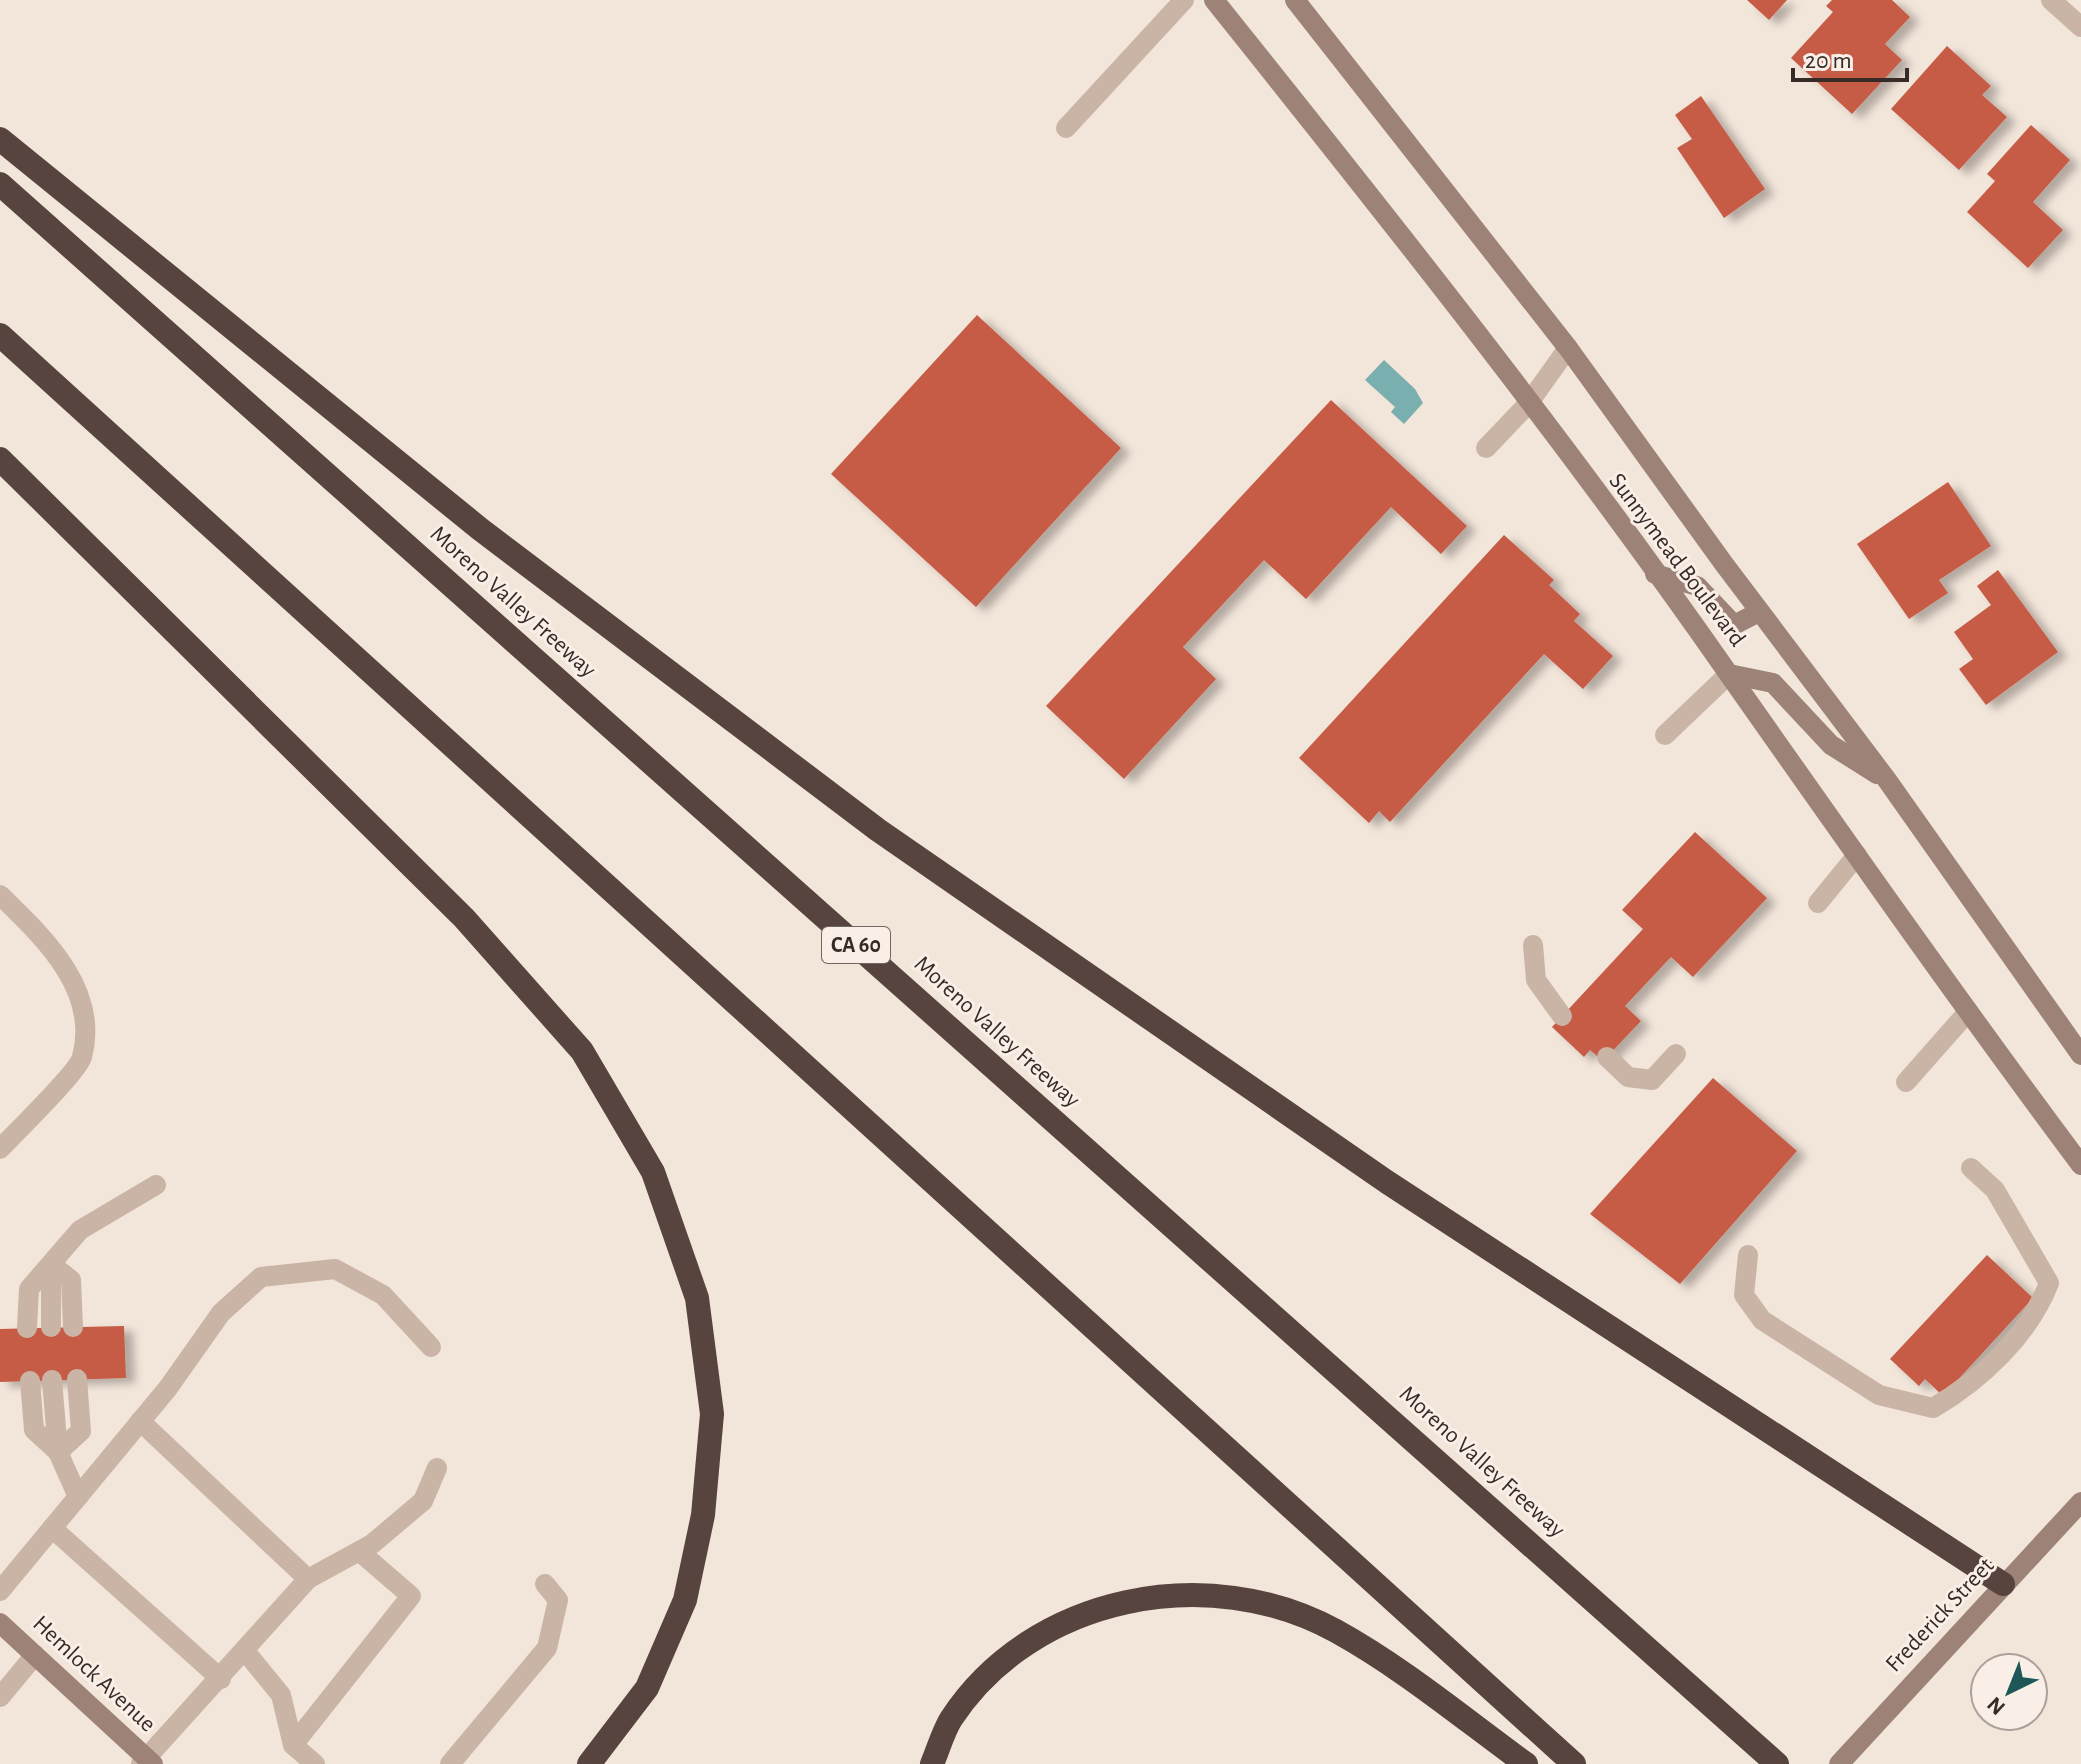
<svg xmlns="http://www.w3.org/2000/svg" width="2081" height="1764" font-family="'Alegreya Sans',sans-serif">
	<defs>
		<filter id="shadow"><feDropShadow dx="9" dy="5" stdDeviation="4" flood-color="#0004"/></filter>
	</defs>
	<rect width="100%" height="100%" fill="#f2e5da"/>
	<polygon fill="#79afae" points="1384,360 1415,389 1423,403 1404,424 1391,412 1395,407 1365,380"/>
	<g fill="#c65b44" filter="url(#shadow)">
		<polygon points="1747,0 1787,0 1769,20"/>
		<polygon points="1832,0 1892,0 1910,17 1885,44 1902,60 1852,114 1791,58 1833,12 1826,6"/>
		<polygon points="1947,46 1991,86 1982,95 2007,117 1959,170 1891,109"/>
		<polygon points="1701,96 1765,189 1724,218 1677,148 1692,139 1675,115"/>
		<polygon points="2031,125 2070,160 2033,202 2063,230 2028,268 1967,212 1995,181 1987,174"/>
		<polygon points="977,315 1121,448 976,607 831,474"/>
		<polygon points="1331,400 1467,526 1441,554 1391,507 1306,599 1264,560 1183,647 1216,679 1124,779 1046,706"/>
		<polygon points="1948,482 1991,546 1939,580 1948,593 1909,619 1857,544"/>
		<polygon points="1504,535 1554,580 1549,585 1580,614 1574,621 1613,656 1583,689 1544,654 1390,822 1379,811 1369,823 1299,758"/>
		<polygon points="1998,570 2058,652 1986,705 1959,669 1973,659 1954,632 1991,605 1977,586"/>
		<polygon points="1695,832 1767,898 1693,977 1671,957 1625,1006 1641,1021 1603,1061 1590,1050 1584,1057 1552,1027 1643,929 1622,910"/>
		<polygon points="1713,1078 1797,1151 1680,1284 1590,1214"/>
		<polygon points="1987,1255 2033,1298 1943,1396 1925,1379 1919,1386 1890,1359"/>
		<polygon points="124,1326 126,1378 0,1382 0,1329"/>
	</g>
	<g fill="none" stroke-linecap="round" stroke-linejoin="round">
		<g stroke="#cab4a6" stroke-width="20">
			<polyline points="1066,128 1184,0"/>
			<polyline points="1486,448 1528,404 1568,348"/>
			<polyline points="1665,735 1729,674"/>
			<path d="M 0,895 C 43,937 100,989 82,1057 C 78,1072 14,1134 0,1149"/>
			<polyline points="1818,903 1857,855"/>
			<polyline points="1533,945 1536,980 1562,1016"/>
			<polyline points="1607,1057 1628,1077 1652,1080 1676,1054"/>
			<polyline points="1906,1082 1967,1013"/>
			<path d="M 1748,1255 L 1744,1295 L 1762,1320 L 1879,1395 L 1933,1408 C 1981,1380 2029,1335 2049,1283 L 1995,1190 L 1971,1168"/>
			<polyline points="51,1264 71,1280 73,1327"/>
			<polyline points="51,1327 51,1264"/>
			<polyline points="27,1328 29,1289 80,1230 156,1185"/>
			<polyline points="52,1380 58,1452 78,1497"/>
			<polyline points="30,1381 34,1430 58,1452"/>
			<polyline points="140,1421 308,1579"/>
			<polyline points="58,1452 81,1431 77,1379"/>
			<polyline points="52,1528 221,1679"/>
			<polyline points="0,1591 168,1388 221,1313 261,1277 335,1269 383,1295 431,1347"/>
			<polyline points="245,1651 281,1695 293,1745 315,1764"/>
			<polyline points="0,1697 35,1655"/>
			<polyline points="293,1745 411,1596 360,1552"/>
			<polyline points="141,1764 308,1579 372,1544 423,1501 437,1468"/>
			<polyline points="450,1764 547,1648 558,1600 545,1584"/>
		</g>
		<polyline stroke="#cab4a6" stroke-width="20" points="2051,0 2081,27"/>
		<g stroke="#9d8377" stroke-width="20">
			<path d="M 1214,0 C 1390,220 1567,442 1728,673 C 1844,838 1960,1003 2081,1165"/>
			<polyline points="1295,0 1568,348 1724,564 1887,780 2081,1055"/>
			<polyline points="1655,574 1697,586 1734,625 1759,612"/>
			<polyline points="1729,674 1773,683 1831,745 1877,774"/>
			<polyline points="0,1623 153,1764"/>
			<polyline points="1839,1764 2081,1502"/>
		</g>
		<g stroke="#57443e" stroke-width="24">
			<polyline points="0,139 480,529 878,830 1387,1182 2003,1584"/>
			<polyline points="0,184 1777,1764"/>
			<polyline points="0,335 1574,1764"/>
			<polyline points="0,459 464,918 582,1051 653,1172 697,1298 712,1414 703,1515 685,1600 647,1688 589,1764"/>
			<path d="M 932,1764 C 938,1750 943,1732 951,1719 C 1032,1595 1209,1561 1336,1631 C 1403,1668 1464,1719 1526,1764"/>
		</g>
	</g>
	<g text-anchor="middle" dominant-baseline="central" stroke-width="6" stroke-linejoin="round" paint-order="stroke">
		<rect fill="#f9efe6" stroke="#706660" stroke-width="2" x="822" y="927" width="68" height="36" rx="6"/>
		<g font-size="22" font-weight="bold" fill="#362b27">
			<text x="856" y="945">CA 60</text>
		</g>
		<g font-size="24" fill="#362b27" stroke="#f9efe6">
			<text transform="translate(1677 560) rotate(53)">Sunnymead Boulevard</text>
			<text transform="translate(513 602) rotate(42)">Moreno Valley Freeway</text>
			<text transform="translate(997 1032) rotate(42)">Moreno Valley Freeway</text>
			<text transform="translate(1482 1462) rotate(42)">Moreno Valley Freeway</text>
			<text transform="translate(1940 1615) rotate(-47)">Frederick Street</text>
			<text transform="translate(94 1674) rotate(43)">Hemlock Avenue</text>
		</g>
	</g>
	<g transform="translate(2009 1692) rotate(223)"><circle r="38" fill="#f9efe6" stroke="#aba19a" stroke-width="2"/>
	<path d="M0-6L14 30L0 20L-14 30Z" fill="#1d5757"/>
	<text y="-12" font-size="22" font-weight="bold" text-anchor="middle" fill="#362b27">N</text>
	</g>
	<path d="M1793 68v12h114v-12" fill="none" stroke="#362b27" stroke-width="4"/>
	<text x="1805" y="68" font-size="24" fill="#362b27" stroke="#f9efe6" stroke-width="6" paint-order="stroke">20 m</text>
</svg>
